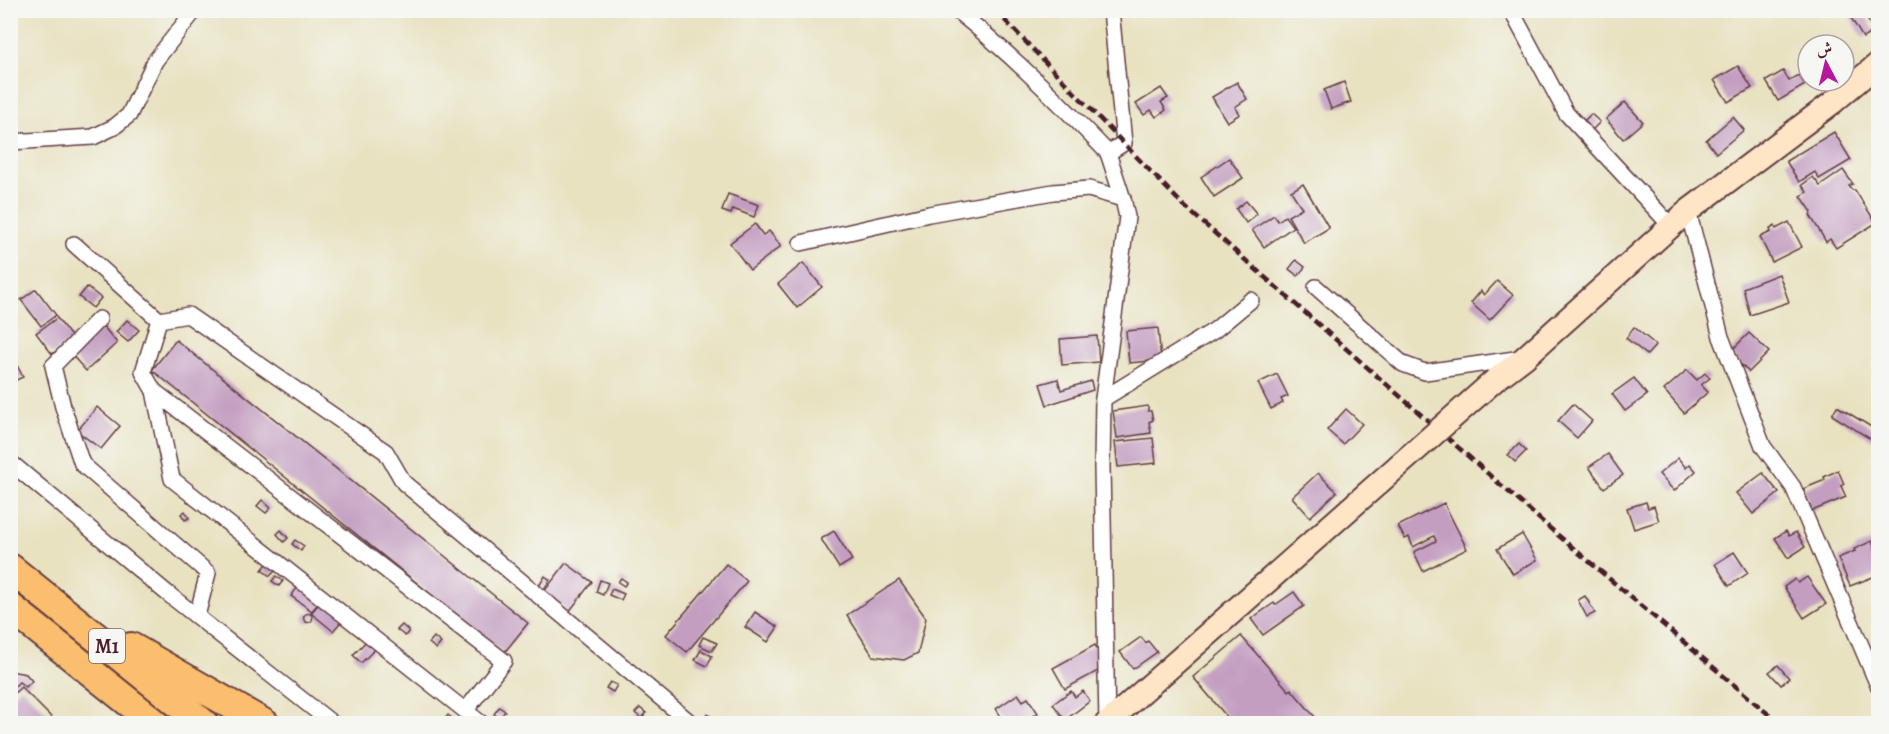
<svg xmlns="http://www.w3.org/2000/svg" width="1889" height="734" font-family="Alegreya,Amiri,serif">
	<rect width="100%" height="100%" fill="#f6f6f2"/>
	<filter id="ink" filterUnits="userSpaceOnUse"><feTurbulence type="fractalNoise" baseFrequency=".0167" numOctaves="2"/><feDisplacementMap in="SourceGraphic" scale="12" xChannelSelector="R" yChannelSelector="G"/><feConvolveMatrix kernelMatrix="1 2 1 2 8 2 1 2 1" color-interpolation-filters="sRGB"/></filter>
	<filter id="wash" filterUnits="userSpaceOnUse"><feTurbulence type="fractalNoise" baseFrequency=".008" numOctaves="4" result="noise"/><feDisplacementMap in="SourceGraphic" scale="24" xChannelSelector="R" yChannelSelector="G"/><feGaussianBlur stdDeviation="1.35" result="paint"/><feColorMatrix in="noise" values="0 0 0 0 0 0 0 0 0 0 0 0 0 0 0 0 0 1.4 0 .05"/><feComposite in="paint" operator="in"/></filter>
	<g filter="url(#wash)">
		<rect width="100%" height="100%" fill="#e8e2c1"/>
		<g id="blocks">
			<g fill="#c39ec1">
				<polygon points="1853,10 1862,10 1874,31 1863,38 1848,13"/>
				<polygon points="1738,66 1752,88 1728,102 1714,80"/>
				<polygon points="1783,71 1789,81 1799,75 1805,85 1778,101 1766,81"/>
				<polygon points="1237,82 1247,99 1235,107 1240,114 1227,122 1212,97"/>
				<polygon points="1344,82 1351,102 1331,109 1324,90"/>
				<polygon points="1161,88 1168,98 1161,102 1166,110 1156,117 1151,110 1144,115 1136,104"/>
				<polygon points="1625,102 1643,122 1623,139 1606,119"/>
				<polygon points="1591,114 1600,122 1592,130 1583,122"/>
				<polygon points="1733,117 1744,130 1716,153 1706,140"/>
				<polygon points="1834,132 1851,160 1819,179 1815,172 1799,182 1786,161"/>
				<polygon points="1229,158 1243,178 1214,197 1201,177"/>
				<polygon points="1843,170 1853,184 1849,186 1852,190 1855,190 1876,223 1836,248 1830,239 1826,242 1810,215 1812,212 1801,196 1807,192 1802,185 1813,177 1820,186"/>
				<polygon points="1303,184 1329,228 1304,243 1288,216 1302,208 1291,191"/>
				<polygon points="728,194 759,205 754,217 733,209 731,214 722,211"/>
				<polygon points="1246,201 1257,214 1246,223 1236,209"/>
				<polygon points="1274,215 1278,221 1285,216 1293,227 1264,247 1252,230"/>
				<polygon points="1789,222 1802,247 1772,262 1760,237 1771,232 1770,229 1775,226 1776,229"/>
				<polygon points="755,224 763,235 769,231 781,246 750,270 730,243"/>
				<polygon points="1296,260 1305,267 1298,276 1289,269"/>
				<polygon points="803,263 822,287 797,308 778,284"/>
				<polygon points="1779,274 1789,302 1750,315 1743,288"/>
				<polygon points="1497,281 1513,295 1490,320 1471,303 1481,291 1484,295"/>
				<polygon points="87,287 101,298 93,308 79,297"/>
				<polygon points="36,289 56,315 41,326 21,300"/>
				<polygon points="57,318 73,339 52,354 36,333"/>
				<polygon points="127,320 139,330 128,342 116,332"/>
				<polygon points="103,326 117,343 86,371 71,354"/>
				<polygon points="1634,327 1656,345 1647,355 1626,338"/>
				<polygon points="1158,328 1161,360 1129,363 1126,331"/>
				<polygon points="1749,333 1769,352 1749,372 1729,353"/>
				<polygon points="1097,336 1099,362 1062,365 1060,339"/>
				<polygon points="176,340 528,623 504,653 152,370"/>
				<polygon points="10,352 23,377 10,383"/>
				<polygon points="1687,370 1697,380 1705,373 1710,378 1701,385 1708,392 1684,413 1664,390"/>
				<polygon points="1277,374 1288,396 1281,399 1283,403 1271,409 1258,383"/>
				<polygon points="1634,378 1647,395 1625,411 1612,394"/>
				<polygon points="1058,379 1061,390 1091,381 1093,390 1047,405 1040,384"/>
				<polygon points="1573,404 1592,421 1577,438 1558,421"/>
				<polygon points="1148,406 1148,411 1151,411 1153,420 1149,422 1151,433 1117,438 1113,411"/>
				<polygon points="1837,406 1878,431 1872,440 1832,415"/>
				<polygon points="97,407 120,426 101,449 77,431"/>
				<polygon points="1346,409 1362,424 1343,444 1327,430"/>
				<polygon points="1153,438 1156,463 1118,467 1115,442"/>
				<polygon points="1519,444 1526,451 1515,462 1508,455"/>
				<polygon points="1608,454 1623,475 1604,488 1589,467"/>
				<polygon points="1678,458 1686,468 1690,464 1696,471 1674,491 1659,474"/>
				<polygon points="1838,470 1844,484 1841,486 1846,497 1812,511 1803,489 1825,480 1824,477"/>
				<polygon points="1318,473 1337,492 1310,517 1292,497"/>
				<polygon points="1763,473 1779,493 1753,514 1736,493"/>
				<polygon points="262,500 271,508 266,513 257,506"/>
				<polygon points="1646,502 1648,508 1654,506 1659,521 1634,529 1627,508"/>
				<polygon points="1444,503 1467,549 1423,571 1414,552 1436,541 1434,536 1413,547 1409,537 1405,539 1398,526"/>
				<polygon points="185,511 189,518 185,520 181,514"/>
				<polygon points="281,530 288,538 284,542 277,534"/>
				<polygon points="834,531 852,560 839,568 821,539"/>
				<polygon points="1786,531 1789,536 1796,532 1805,547 1788,558 1775,538"/>
				<polygon points="1522,534 1537,560 1513,574 1497,549"/>
				<polygon points="295,540 304,546 301,551 292,544"/>
				<polygon points="1872,541 1878,558 1878,575 1850,586 1838,558 1855,551 1854,549"/>
				<polygon points="1734,552 1748,573 1729,586 1715,564"/>
				<polygon points="269,561 278,568 270,576 262,570"/>
				<polygon points="566,563 592,582 569,612 543,593"/>
				<polygon points="726,564 747,581 687,652 666,635"/>
				<polygon points="276,576 283,581 279,586 272,581"/>
				<polygon points="545,576 550,580 544,589 539,586"/>
				<polygon points="1807,577 1826,604 1804,618 1784,587 1795,579 1798,583"/>
				<polygon points="621,578 627,582 624,586 618,582"/>
				<polygon points="600,580 608,583 603,595 596,592"/>
				<polygon points="899,580 926,618 918,653 904,660 873,656 847,615"/>
				<polygon points="300,584 321,600 312,611 291,596"/>
				<polygon points="612,589 624,594 621,600 609,595"/>
				<polygon points="1294,592 1304,606 1263,635 1251,619 1274,603 1275,605"/>
				<polygon points="1585,596 1595,613 1587,617 1578,600"/>
				<polygon points="323,599 345,617 333,631 311,613"/>
				<polygon points="755,612 778,627 768,642 745,627"/>
				<circle cx="308" cy="618" r="4.5"/>
				<polygon points="402,625 409,631 405,636 397,630"/>
				<polygon points="1241,636 1289,691 1291,689 1321,724 1233,724 1193,677"/>
				<polygon points="434,637 441,643 436,649 429,643"/>
				<polygon points="703,637 717,643 712,651 699,645"/>
				<polygon points="1141,637 1146,643 1148,641 1157,652 1133,669 1120,652"/>
				<polygon points="369,638 378,646 361,663 353,655"/>
				<polygon points="1095,645 1107,666 1065,689 1053,668"/>
				<polygon points="701,650 712,656 707,666 695,660"/>
				<polygon points="1778,665 1789,678 1781,685 1769,672"/>
				<polygon points="10,671 26,674 32,681 26,687 19,682 10,691"/>
				<polygon points="610,682 617,685 613,692 606,688"/>
				<polygon points="21,687 56,722 54,724 10,724 10,697"/>
				<polygon points="1071,691 1075,697 1083,691 1090,701 1065,720 1053,704"/>
				<polygon points="1018,694 1023,701 1028,698 1038,713 1021,724 1006,724 996,709"/>
				<polygon points="499,707 505,711 500,718 494,714"/>
				<polygon points="640,708 646,713 642,719 635,713"/>
				<polygon points="707,714 717,721 715,724 702,722"/>
				<polygon points="448,715 459,724 441,724"/>
			</g>
		</g>
	</g>
	<g filter="url(#ink)">
		<use href="#blocks" fill-opacity="0" stroke="#623c42" stroke-width="1.5"/>
		<g fill="none" stroke-linecap="round" stroke-linejoin="round">
			<defs>
				<g id="minor">
					<path d="M 956,10 C 1011,54 1060,103 1108,153"/>
					<polyline points="1511,10 1566,113 1671,226"/>
					<polyline points="10,142 93,137 114,127 129,115 155,61 195,10"/>
					<polyline points="1688,211 1721,337 1763,446 1793,487 1878,685"/>
					<polyline points="801,243 929,214 1053,192 1089,189 1123,199"/>
					<polyline points="74,244 159,320 143,372 154,391 172,479 482,724"/>
					<polyline points="1316,287 1403,364 1425,372 1522,358"/>
					<polyline points="99,319 53,366 63,407 82,464 208,573 197,616"/>
					<polyline points="159,320 188,315 386,452 404,483 692,724"/>
					<polyline points="154,391 504,661 466,710"/>
					<polyline points="1103,399 1215,330 1251,300"/>
					<polyline points="10,462 167,593 333,724"/>
					<polyline points="1107,724 1102,467 1103,399 1127,217 1123,199 1108,153 1124,143 1111,10"/>
				</g>
				<g id="secondary">
					<polyline points="1495,380 1524,358 1688,211 1832,103 1878,64"/>
					<polyline points="1106,724 1398,466"/>
				</g>
				<g id="motorway">
					<polyline points="10,568 204,724"/>
					<polyline points="10,607 156,724"/>
					<polyline points="131,647 265,724"/>
				</g>
			</defs>
			<use href="#minor" stroke="#623c42" stroke-width="18"/>
			<use href="#secondary" stroke="#623c42" stroke-width="26"/>
			<use href="#motorway" stroke="#623c42" stroke-width="32"/>
			<use href="#minor" stroke="#fff" stroke-width="15"/>
			<use href="#secondary" stroke="#fde5c5" stroke-width="22"/>
			<use href="#motorway" stroke="#fabe6e" stroke-width="28"/>
			<polyline stroke="#4a1f2b" stroke-width="4.5" stroke-dasharray="9 4.5" stroke-linecap="butt" points="995,10 1184,206 1552,530 1780,724"/>
			<defs>
				<polyline id="secondary-bridge" points="1398,466 1495,380"/>
			</defs>
			<use href="#secondary-bridge" stroke="#623c42" stroke-width="26" stroke-linecap="butt"/>
			<use href="#secondary-bridge" stroke="#fde5c5" stroke-width="22"/>
		</g>
	</g>
	<g text-anchor="middle" dominant-baseline="central" stroke-width="4.5" stroke-linejoin="round" paint-order="stroke">
		<rect fill="#f6f6f2" stroke="#7e6067" stroke-width="1.5" x="89" y="629" width="36" height="34" rx="4.5"/>
		<g font-size="20" font-weight="bold" fill="#4a1f2b">
			<text x="107" y="646">M1</text>
		</g>
	</g>
	<rect width="1889" height="734" fill="none" stroke="#f6f6f2" stroke-width="36"/>
	<g transform="translate(1826 63) rotate(353)"><circle r="28" fill="#f6f6f2" stroke="#b1a0a2" stroke-width="1.5"/>
	<path d="M0-4.5L10 22L0 15L-10 22Z" fill="#b5179e"/>
	<text y="-9" font-size="16" font-weight="bold" text-anchor="middle" fill="#4a1f2b">ش</text>
	</g>
</svg>
